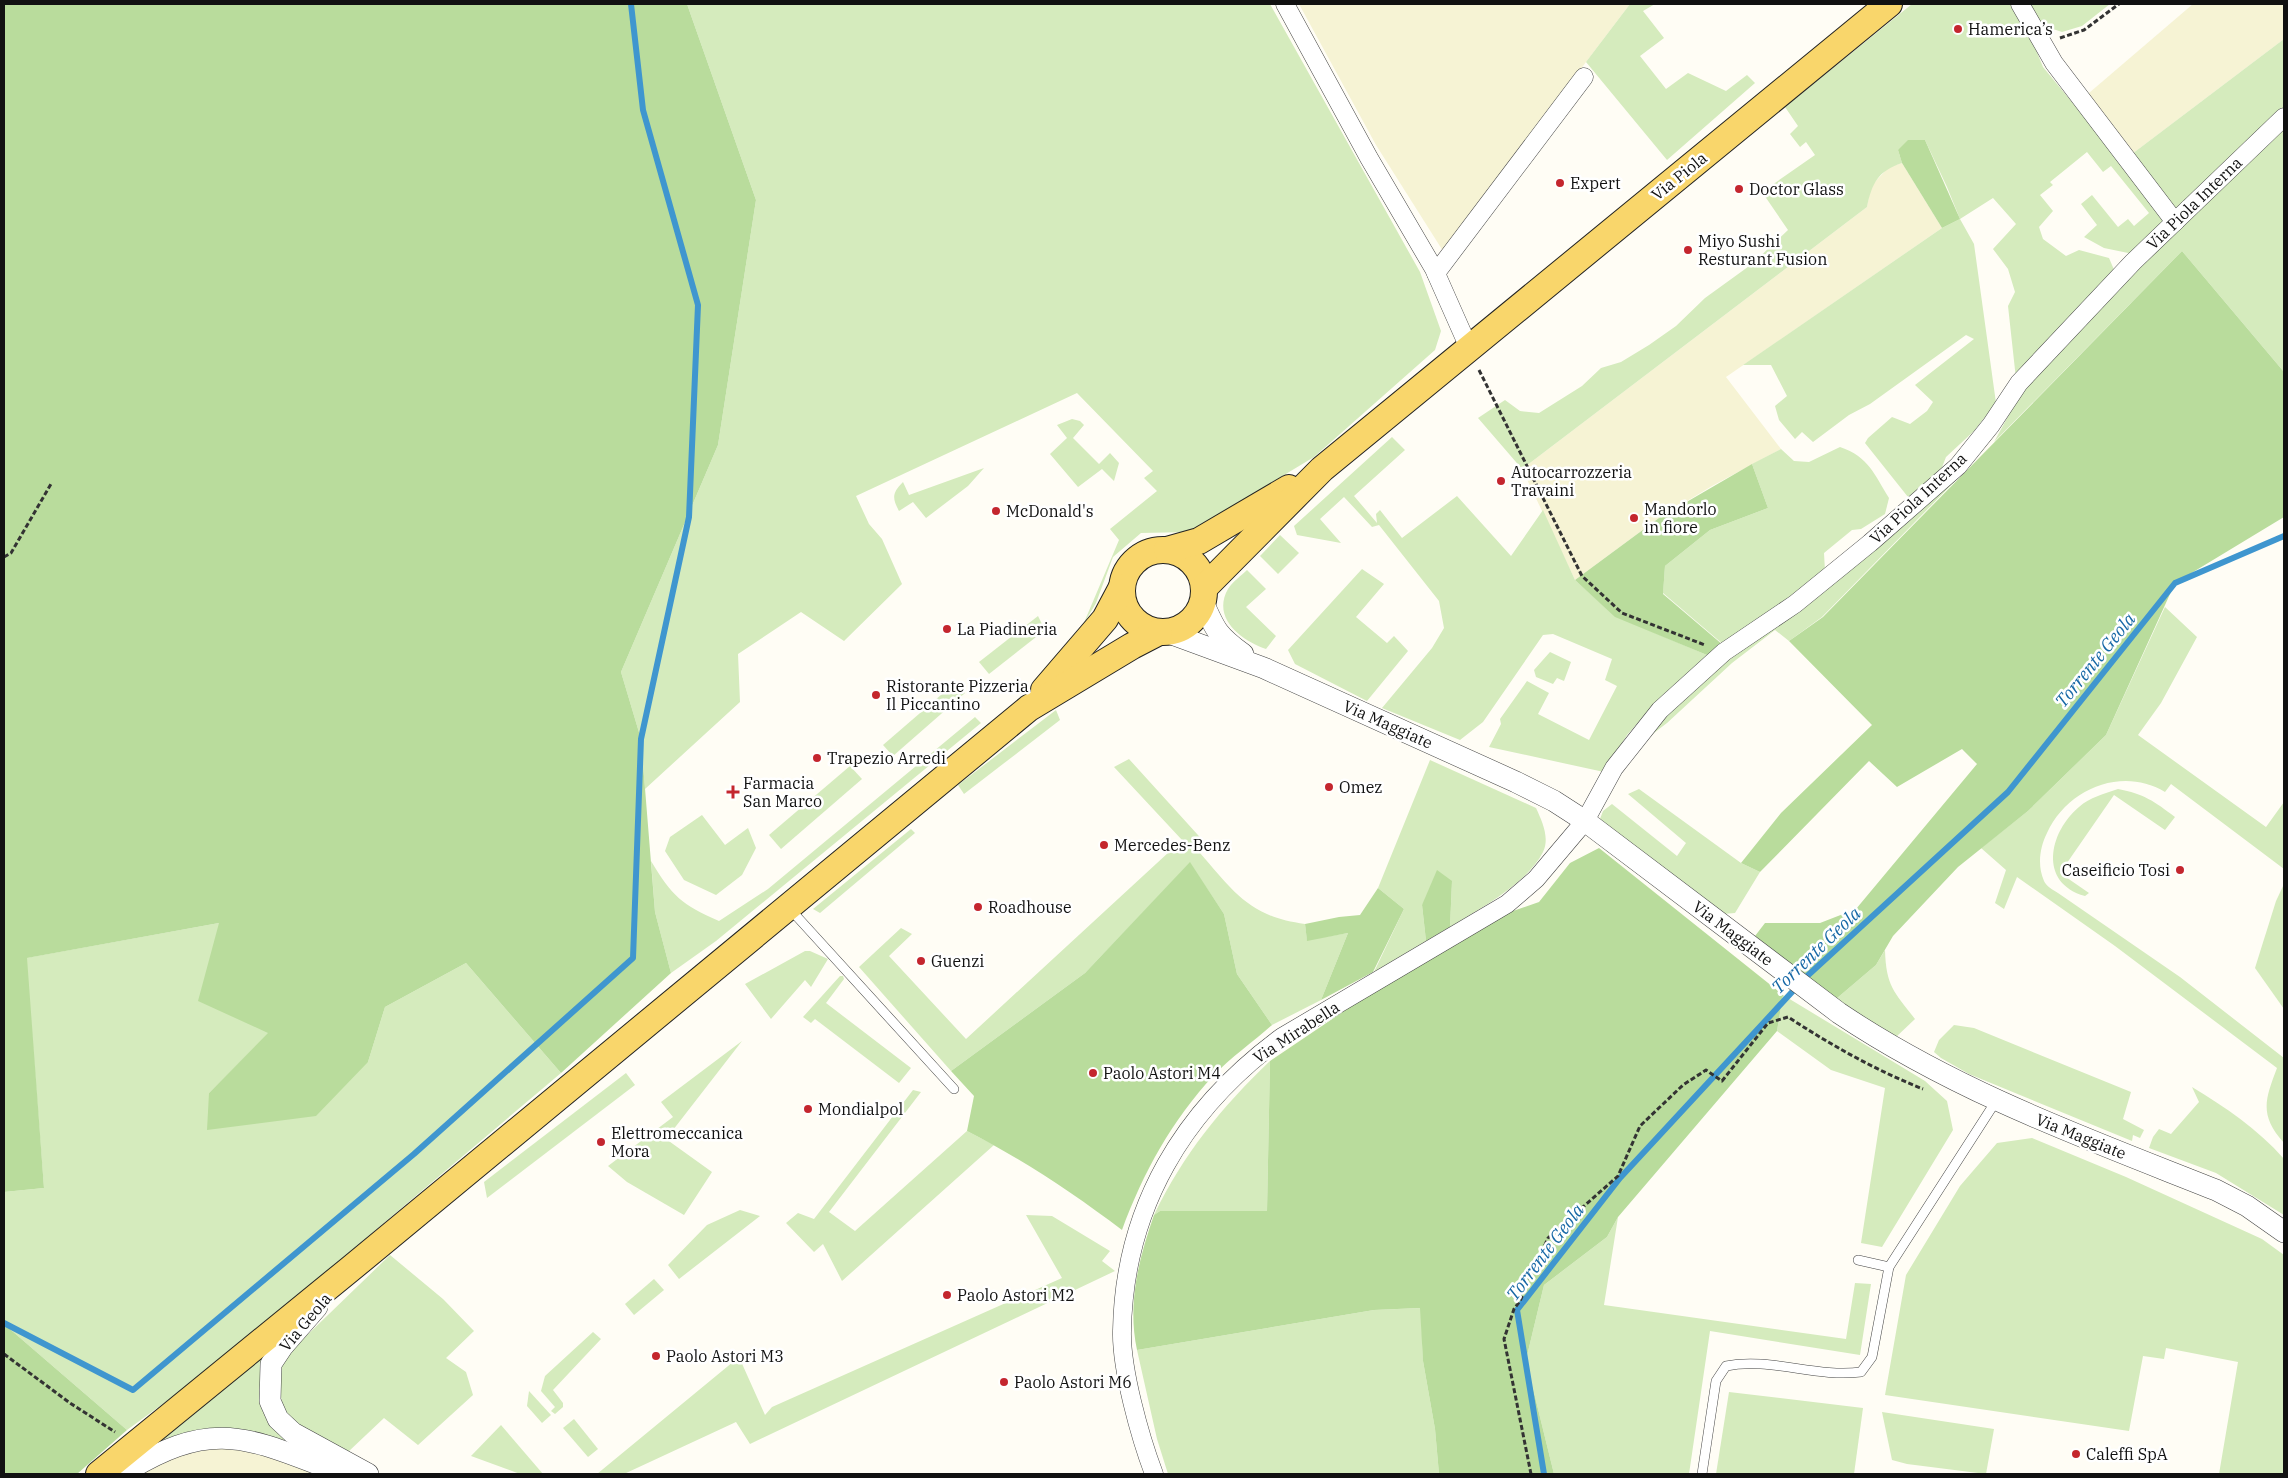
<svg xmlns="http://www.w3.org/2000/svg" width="2288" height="1478" font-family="'IBM Plex Serif',serif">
	<rect width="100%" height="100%" fill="#fffdf5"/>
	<g fill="#f6f3d4">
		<polygon points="1299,4 1630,4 1443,251 1376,145"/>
		<polygon points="2193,4 2284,4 2284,39 2128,157 2082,99"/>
		<polygon points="1902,163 1942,228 1726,377 1781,449 1712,486 1659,518 1575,580 1522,469 1867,207 1871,186 1889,167"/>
		<polygon points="227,1445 257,1451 318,1474 137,1474 156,1461"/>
	</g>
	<g fill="#d5ebbd">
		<polygon points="687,4 1270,4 1420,272 1441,331 1435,350 1314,457 1190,532 1141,533 1113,557 1096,603 1083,625 1119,540 1110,529 1157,491 1144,478 1153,471 1077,393 856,496 869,524 882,539 902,584 844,641 801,612 738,654 740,702 645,789 641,739 621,672 718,445 756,200"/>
		<polygon points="1630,4 1655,4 1643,11 1664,38 1640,56 1666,89 1688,73 1726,91 1747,75 1755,83 1667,160 1586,62"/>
		<path d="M 1912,4 L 2010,4 L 2029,33 L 2043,67 L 2169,220 L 2133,254 L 2104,248 L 2084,237 L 2097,225 L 2081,204 L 2092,195 L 2118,227 L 2128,219 L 2134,226 L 2149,213 L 2111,166 L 2103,172 L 2087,152 L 2050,182 L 2053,185 L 2040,195 L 2053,211 L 2039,227 L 2043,239 L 2066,256 L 2079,250 L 2109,258 L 2115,272 L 2016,379 L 2008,306 L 2015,292 L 2008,269 L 1993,249 L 2016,224 L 1993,198 L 1960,219 L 1974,244 L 1996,403 L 1974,431 L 1946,457 L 1941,470 L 1908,497 L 1865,443 L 1868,438 L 1892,417 L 1910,424 L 1927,411 L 1933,402 L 1915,385 L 1974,339 L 1966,335 L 1870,404 L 1849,415 L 1813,442 L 1802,432 L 1795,439 L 1779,420 L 1775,406 L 1787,396 L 1771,365 L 1743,365 L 1942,228 L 1960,219 L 1947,187 L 1925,140 L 1898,150 L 1902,163 C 1878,171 1872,183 1867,207 L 1522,469 L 1478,418 L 1505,400 L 1520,411 L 1539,413 L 1582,386 L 1601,368 L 1621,362 L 1649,345 L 1676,326 L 1705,298 L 1752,264 L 1788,230 L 1762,192 L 1815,155 L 1806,142 L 1800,147 L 1790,134 L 1798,126 L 1785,107 Z"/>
		<polygon points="2028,4 2110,4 2082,26 2062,32 2041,25"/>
		<polygon points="2284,39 2284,108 2173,214 2128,157"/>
		<polygon points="2284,128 2284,372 2182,251 1994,442 2024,387 2167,237"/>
		<polygon points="1072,419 1080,421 1084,425 1073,438 1099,464 1110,453 1119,463 1114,481 1102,469 1078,487 1050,454 1067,438 1057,425"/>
		<polygon points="1392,437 1405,450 1354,496 1377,523 1376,514 1380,510 1402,538 1457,496 1511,556 1543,510 1575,580 1615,616 1707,655 1650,709 1627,735 1604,772 1489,747 1501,724 1500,719 1527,681 1549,693 1538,714 1589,740 1617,686 1605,680 1612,659 1553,634 1543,635 1483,722 1460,740 1382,708 1432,648 1444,628 1439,601 1379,525 1372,527 1344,497 1320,519 1341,543 1297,535 1294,526"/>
		<path d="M 1840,447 C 1869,457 1874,474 1889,498 L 1885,514 L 1861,529 L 1852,530 L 1824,553 L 1825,571 L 1803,590 L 1724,645 L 1663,593 L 1665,566 L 1710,530 L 1768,508 L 1752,464 L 1781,449 L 1794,461 L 1809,462 Z"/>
		<path d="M 984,468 L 968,486 L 926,518 L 913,502 L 899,511 C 892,498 892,493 903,482 L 909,495 Z"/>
		<polygon points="1964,472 1822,617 1789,641 1775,630 1732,663 1667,723 1650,736 1663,715 1729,655 1879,544"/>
		<polygon points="1280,535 1299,553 1278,574 1260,556"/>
		<polygon points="1362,569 1384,584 1356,617 1387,643 1394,636 1408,651 1367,701 1295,664 1288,650"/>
		<path d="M 1247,570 L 1266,589 L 1246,607 L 1276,636 L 1266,649 C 1243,641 1211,619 1228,589 C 1232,582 1241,576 1247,570 Z"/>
		<path d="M 2165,607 L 2197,637 L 2161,703 L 2138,735 L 2266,827 L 2284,802 L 2284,869 L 2171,784 L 2165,792 C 2122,766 2067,789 2047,833 C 2040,847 2037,865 2044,881 C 2046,886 2053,890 2058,893 L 2180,977 L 2284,1058 L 2284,1143 C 2259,1115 2265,1100 2277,1068 L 2115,946 L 2017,877 L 2004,909 L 1995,903 L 2006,870 L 1981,848 L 2028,811 L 2106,735 Z"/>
		<polygon points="1038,616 1045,630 989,674 979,662"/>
		<polygon points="1550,652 1571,662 1564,681 1557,678 1553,684 1536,677 1534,670"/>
		<polygon points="956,682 965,693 893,756 883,745"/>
		<polygon points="1056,710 1060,720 964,794 958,785"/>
		<path d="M 975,717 L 981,723 L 716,941 L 671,973 L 655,912 L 651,861 C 672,896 682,905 719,921 L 768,889 Z"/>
		<path d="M 1129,759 L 1207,845 L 1200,853 C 1234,892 1250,917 1305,924 L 1307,940 L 1348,933 L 1321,1000 L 1272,1025 L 1237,974 L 1224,914 L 1190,863 L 1085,973 L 951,1071 L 859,967 L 901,928 L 912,934 L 889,956 L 966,1039 L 1182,840 L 1114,767 Z"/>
		<path d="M 1430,760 L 1536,808 C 1542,821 1550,838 1543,852 C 1527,884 1479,909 1450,927 L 1452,881 L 1422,905 L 1426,941 L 1374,972 L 1404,909 L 1378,888 Z"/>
		<polygon points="850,766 862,779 781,849 769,835"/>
		<polygon points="1639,789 1741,863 1760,872 1735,913 1723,914 1600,819 1603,811 1612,804 1677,856 1686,843 1628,794"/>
		<path d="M 2118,789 C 2144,794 2154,801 2175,817 L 2165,830 L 2114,795 L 2060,873 L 2089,893 L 2085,896 C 2038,883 2049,832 2079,807 C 2090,797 2104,794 2118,789 Z"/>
		<polygon points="702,815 725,845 748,828 756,848 742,875 716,895 684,880 665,851 670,837"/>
		<polygon points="911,829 915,833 820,913 813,909"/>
		<polygon points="2284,884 2284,1009 2255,968 2276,901"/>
		<polygon points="219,923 269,1033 209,1093 368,1062 385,1007 466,963 561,1073 216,1365 127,1430 4,1324 4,1192 44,1188 26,958"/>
		<path d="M 1885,950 C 1886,986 1894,992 1915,1019 L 1896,1037 L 1836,999 L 1876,965 Z"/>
		<polygon points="805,951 810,951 828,959 811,987 805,980 771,1019 745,984"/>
		<polygon points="840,976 843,976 844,979 826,1003 911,1068 899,1083 815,1019 811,1023 803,1017"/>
		<polygon points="1783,995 1925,1081 1947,1101 1953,1130 1882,1247 1861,1243 1885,1088 1831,1070 1777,1031"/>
		<polygon points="1954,1025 1974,1028 2131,1092 2123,1119 2144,1130 2140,1138 2133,1135 2132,1141 1969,1074 1941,1058 1934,1052 1939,1040"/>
		<polygon points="742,1041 666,1139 712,1172 684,1215 627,1182 608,1166 673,1117 661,1102"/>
		<path d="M 1270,1061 L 1267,1211 L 1160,1211 L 1154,1215 C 1184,1153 1221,1108 1270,1061 Z"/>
		<polygon points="626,1073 635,1085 487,1198 484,1182"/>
		<path d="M 2192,1087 C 2226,1108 2257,1128 2284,1159 L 2284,1215 L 2216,1173 L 2149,1148 L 2153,1137 L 2159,1129 L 2171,1134 L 2199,1102 Z"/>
		<polygon points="913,1090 921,1092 829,1212 855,1231 967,1131 994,1145 842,1281 823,1244 814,1252 786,1223 798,1213 814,1219"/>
		<polygon points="2032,1138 2126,1177 2262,1239 2284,1255 2284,1474 2219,1474 2238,1362 2166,1348 2164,1359 2143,1356 2129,1431 1885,1395 1906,1275 1960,1186 1997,1143"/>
		<polygon points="740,1210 760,1216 679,1279 668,1265 707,1225"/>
		<polygon points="1026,1215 1052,1216 1110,1251 1102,1261 1115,1271 750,1444 736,1422 624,1474 597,1474 739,1357 765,1415 772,1407 1062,1278"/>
		<polygon points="1618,1217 1604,1305 1846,1339 1855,1283 1871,1284 1860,1355 1710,1331 1689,1474 1554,1474 1526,1360 1544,1285 1607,1237"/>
		<polygon points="390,1255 443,1299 474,1331 446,1358 466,1372 473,1395 418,1445 384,1418 348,1452 293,1422 283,1407 279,1387 282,1364 298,1344"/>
		<polygon points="654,1279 664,1290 634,1315 625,1304"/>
		<polygon points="1421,1308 1423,1361 1435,1429 1439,1474 1168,1474 1157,1439 1137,1350 1374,1310"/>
		<polygon points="593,1332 601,1339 553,1390 563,1403 563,1407 555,1414 551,1411 555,1407 541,1391 545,1376"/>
		<polygon points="269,1346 259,1390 263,1408 300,1448 254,1433 145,1451 180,1425"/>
		<polygon points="529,1391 551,1415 542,1423 527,1406"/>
		<polygon points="1729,1392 1863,1408 1854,1474 1716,1474"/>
		<polygon points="1882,1412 1994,1429 1986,1474 1907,1464 1892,1460"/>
		<polygon points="574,1419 598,1449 588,1457 563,1428"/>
		<polygon points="501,1425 543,1474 520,1474 471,1456"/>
	</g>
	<g fill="#b9dc9c">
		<polygon points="4,4 687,4 756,200 718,445 621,672 641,739 655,912 671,973 561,1073 466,963 385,1007 368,1062 316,1116 207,1130 209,1093 268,1033 198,1001 219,923 27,958 44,1188 4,1192"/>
		<polygon points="1908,140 1925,140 1960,219 1942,228 1902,163 1898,150"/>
		<polygon points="2182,251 2284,372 2284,517 2175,583 2106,735 2028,811 1958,867 1893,936 1876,965 1836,999 1755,936 1765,923 1820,923 1856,909 1977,764 1962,749 1897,787 1869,761 1760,872 1741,863 1781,813 1872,725 1789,641 1823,617"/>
		<polygon points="1752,464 1768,508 1710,530 1665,566 1663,594 1723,645 1707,655 1615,617 1575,580 1659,518"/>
		<path d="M 1599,848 L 1783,995 L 1777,1031 L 1618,1217 L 1607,1237 L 1544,1285 L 1526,1360 L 1554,1474 L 1439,1474 L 1435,1429 L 1423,1361 L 1420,1308 L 1374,1310 L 1137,1350 C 1127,1303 1139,1258 1154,1215 L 1160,1211 L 1267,1211 L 1270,1061 L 1470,926 L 1539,902 L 1570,863 Z"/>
		<path d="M 1190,862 L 1224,914 L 1237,974 L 1272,1025 C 1253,1042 1231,1057 1214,1075 C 1172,1120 1143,1173 1122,1230 C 1073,1193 1022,1159 967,1131 L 974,1096 L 951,1071 L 1085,973 Z"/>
		<polygon points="1437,870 1452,881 1450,927 1426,941 1422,905"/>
		<polygon points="1378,888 1404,909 1373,972 1321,1000 1348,933 1307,941 1305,924 1339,917 1360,915"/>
		<polygon points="4,1324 127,1430 77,1474 4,1474"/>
	</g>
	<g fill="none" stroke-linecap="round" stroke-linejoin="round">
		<g stroke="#3f96cf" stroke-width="6">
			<polyline points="4,1323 133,1390 414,1154 633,958 641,739 689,517 698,305 643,110 631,4"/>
			<polyline points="1544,1474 1517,1310 1620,1178 1805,978 2008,792 2175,583 2284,536"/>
		</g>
		<defs>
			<g id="service">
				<polyline points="790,909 954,1089"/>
				<polyline points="1858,1260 1889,1267"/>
				<path d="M 1702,1474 L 1716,1381 L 1726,1366 C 1770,1357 1816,1378 1861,1372 L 1872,1357 L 1889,1267 L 1996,1101"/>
			</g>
			<g id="minor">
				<polyline points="1285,4 1369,158 1434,269 1469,348"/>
				<polyline points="2020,4 2054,63 2175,222"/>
				<polyline points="1436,273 1584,77"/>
				<path d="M 1154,1474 C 1140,1437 1121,1369 1122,1331 C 1124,1207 1184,1109 1282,1037 L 1507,904 L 1536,879 L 1585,821 L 1614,768 L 1660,710 L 1724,652 L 1795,604 L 1870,543 L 1958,466 L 1991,425 L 2019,383 L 2133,262 L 2284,117"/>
			</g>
			<g id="tertiary">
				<path d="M 1203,602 C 1215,630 1218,636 1243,654"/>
				<path d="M 1166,632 L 1264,668 L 1516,782 L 1554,801 L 1585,821 L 1839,1013 C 1957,1092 2085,1138 2216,1190 L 2247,1206 L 2284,1232"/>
				<polyline points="317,1307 283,1346 271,1364 270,1401 278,1419 293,1433 368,1474"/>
				<path d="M 122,1474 C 216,1415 249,1439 344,1474"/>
			</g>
			<g id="primary">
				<circle cx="1163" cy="591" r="41"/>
				<polyline points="1167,550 1199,541 1289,488"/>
				<polyline points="1204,588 1322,469 1889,4"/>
				<polyline points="1044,690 1105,619 1122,587"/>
				<polyline points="99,1474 349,1270 1029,708 1132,646 1159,632"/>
			</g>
		</defs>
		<use href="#service" stroke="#444" stroke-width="10"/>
		<use href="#minor" stroke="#444" stroke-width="19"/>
		<use href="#tertiary" stroke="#444" stroke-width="22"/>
		<use href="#primary" stroke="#222" stroke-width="28"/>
		<g stroke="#333" stroke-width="3" stroke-dasharray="5 2.5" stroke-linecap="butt">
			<polyline points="4,5 4,4"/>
			<polyline points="2060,38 2084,30 2119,4"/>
			<polyline points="1479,370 1582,576 1622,613 1705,645"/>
			<polyline points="4,557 11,553 51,484"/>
			<polyline points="4,1354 70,1403 115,1432"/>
			<path d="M 1531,1474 L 1504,1339 L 1514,1309 L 1520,1301 L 1548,1238 L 1618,1176 L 1640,1126 L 1683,1085 L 1706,1070 L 1722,1081 L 1768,1023 L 1788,1017 C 1831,1045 1875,1070 1923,1089"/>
		</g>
		<use href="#service" stroke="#fff" stroke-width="9"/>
		<use href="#minor" stroke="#fff" stroke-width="18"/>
		<use href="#tertiary" stroke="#fff" stroke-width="21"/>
		<use href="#primary" stroke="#f9d66b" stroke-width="26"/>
	</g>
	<g fill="#c4262e" stroke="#fff" stroke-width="2">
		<circle cx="1958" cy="29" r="5"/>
		<circle cx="1560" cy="183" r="5"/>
		<circle cx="1739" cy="189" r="5"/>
		<circle cx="1688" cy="250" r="5"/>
		<circle cx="1501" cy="481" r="5"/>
		<circle cx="996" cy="511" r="5"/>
		<circle cx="1634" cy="518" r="5"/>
		<circle cx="947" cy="629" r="5"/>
		<circle cx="876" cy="695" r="5"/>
		<circle cx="817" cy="758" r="5"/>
		<circle cx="1329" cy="787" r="5"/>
		<path d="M730.5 784.5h5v5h5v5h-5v5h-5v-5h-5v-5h5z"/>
		<circle cx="1104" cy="845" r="5"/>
		<circle cx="2180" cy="870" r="5"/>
		<circle cx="978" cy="907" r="5"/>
		<circle cx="921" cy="961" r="5"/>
		<circle cx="1093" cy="1073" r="5"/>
		<circle cx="808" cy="1109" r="5"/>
		<circle cx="601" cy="1142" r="5"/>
		<circle cx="947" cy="1295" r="5"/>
		<circle cx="656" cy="1356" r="5"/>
		<circle cx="1004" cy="1382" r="5"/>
		<circle cx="2076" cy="1454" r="5"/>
	</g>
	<g text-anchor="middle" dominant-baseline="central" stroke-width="5" stroke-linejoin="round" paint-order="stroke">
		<g font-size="16" fill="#111" stroke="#fff" text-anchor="start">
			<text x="1968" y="29">Hamerica’s</text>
			<text x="1570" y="183">Expert</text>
			<text x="1749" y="189">Doctor Glass</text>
			<text x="1698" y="241">Miyo Sushi<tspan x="1698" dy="18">Resturant Fusion</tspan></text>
			<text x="1511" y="472">Autocarrozzeria<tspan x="1511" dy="18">Travaini</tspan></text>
			<text x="1644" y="509">Mandorlo<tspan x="1644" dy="18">in fiore</tspan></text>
			<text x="1006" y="511">McDonald's</text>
			<text x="957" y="629">La Piadineria</text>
			<text x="886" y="686">Ristorante Pizzeria<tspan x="886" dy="18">Il Piccantino</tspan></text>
			<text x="827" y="758">Trapezio Arredi</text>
			<text x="743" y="783">Farmacia<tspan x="743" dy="18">San Marco</tspan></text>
			<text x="1339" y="787">Omez</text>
			<text x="1114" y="845">Mercedes-Benz</text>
			<text x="2170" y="870" text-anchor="end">Caseificio Tosi</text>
			<text x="988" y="907">Roadhouse</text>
			<text x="931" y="961">Guenzi</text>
			<text x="1103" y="1073">Paolo Astori M4</text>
			<text x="818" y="1109">Mondialpol</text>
			<text x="611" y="1133">Elettromeccanica<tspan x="611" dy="18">Mora</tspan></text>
			<text x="957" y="1295">Paolo Astori M2</text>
			<text x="666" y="1356">Paolo Astori M3</text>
			<text x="1014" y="1382">Paolo Astori M6</text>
			<text x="2086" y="1454">Caleffi SpA</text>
		</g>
		<g font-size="16" fill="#111" stroke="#fff">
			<text transform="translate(1679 176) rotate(-39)">Via Piola</text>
			<text transform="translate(2194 203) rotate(-44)">Via Piola Interna</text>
			<text transform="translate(1918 498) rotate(-43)">Via Piola Interna</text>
			<text transform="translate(1388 724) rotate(24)">Via Maggiate</text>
			<text transform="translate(1733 933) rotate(37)">Via Maggiate</text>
			<text transform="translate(1296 1032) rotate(-33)">Via Mirabella</text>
			<text transform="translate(2081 1136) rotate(22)">Via Maggiate</text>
			<text transform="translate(305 1322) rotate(-50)">Via Geola</text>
		</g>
		<g font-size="18" font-style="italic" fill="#1768a6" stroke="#fff">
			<text transform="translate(2095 660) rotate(-51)">Torrente Geola</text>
			<text transform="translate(1816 950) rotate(-44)">Torrente Geola</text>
			<text transform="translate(1545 1252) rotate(-53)">Torrente Geola</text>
		</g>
	</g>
	<rect width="2288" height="1478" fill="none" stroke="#111111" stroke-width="10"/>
</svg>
